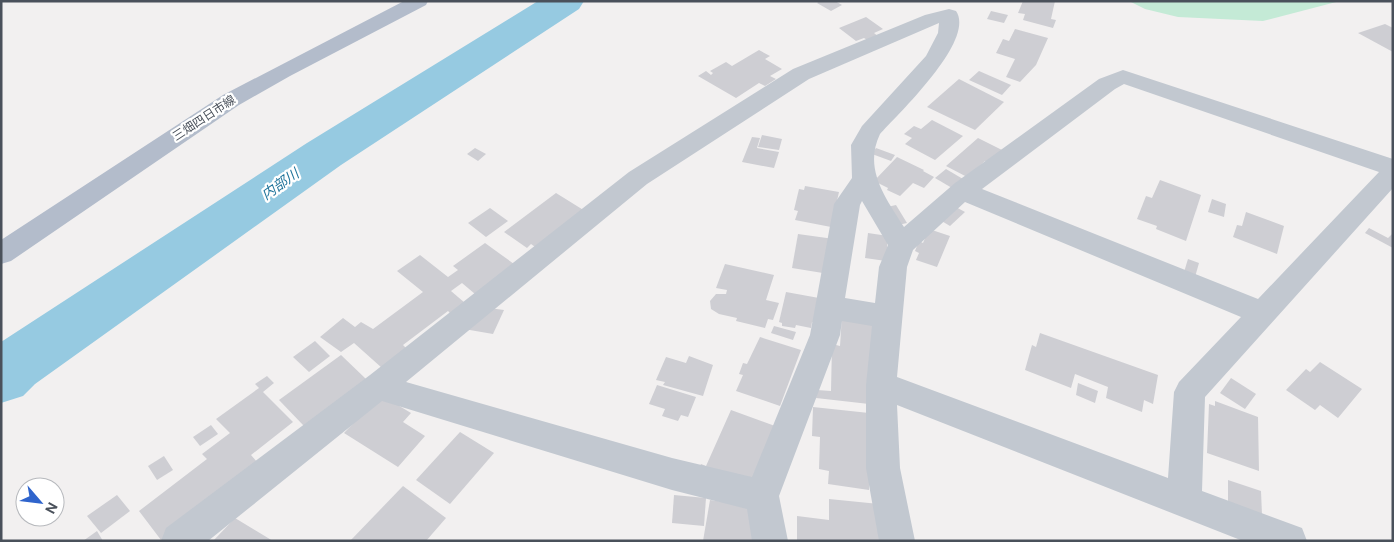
<svg xmlns="http://www.w3.org/2000/svg" width="1394" height="542" font-family="'DM Sans','Noto Sans JP',sans-serif">
	<rect width="100%" height="100%" fill="#f2f0f0"/>
	<polygon fill="#c4ead6" points="1129,1 1340,1 1263,21 1178,17 1145,9"/>
	<g fill="none" stroke-linecap="round" stroke-linejoin="round">
		<polygon fill="#96cae1" fill-rule="evenodd" points="538,1 584,1 579,9 341,165 35,384 23,396 1,403 1,342 307,143"/>
	</g>
	<g fill="#ceced3">
		<polygon points="820,1 835,1 842,5 831,11 817,3"/>
		<polygon points="1023,1 1055,1 1051,19 1056,20 1053,28 1023,20 1025,14 1018,13"/>
		<polygon points="991,11 1008,15 1004,23 987,19"/>
		<polygon points="866,17 883,29 874,33 879,37 869,41 864,38 856,41 839,28"/>
		<polygon points="1385,24 1393,28 1393,52 1358,33"/>
		<polygon points="1015,29 1048,38 1036,65 1020,82 1006,77 1015,59 996,53 1003,39 1009,41"/>
		<polygon points="759,50 770,56 765,59 782,69 770,76 776,79 765,86 759,83 736,98 698,76 706,71 711,75 713,73 710,71 726,62 732,66"/>
		<polygon points="979,71 1011,85 1002,95 969,80"/>
		<polygon points="959,79 1004,102 975,130 927,107"/>
		<polygon points="932,120 963,136 935,160 905,144 912,138 904,134 914,126 921,129"/>
		<polygon points="762,135 782,139 779,150 758,147"/>
		<polygon points="752,137 760,138 757,148 779,152 774,168 742,162"/>
		<polygon points="978,138 1002,150 989,163 985,161 967,177 946,166"/>
		<polygon points="475,148 486,154 478,161 467,154"/>
		<polygon points="876,148 895,155 891,161 872,154"/>
		<polygon points="897,157 924,170 923,171 934,177 924,188 913,183 900,196 887,190 888,188 874,181"/>
		<polygon points="946,169 963,179 952,188 935,178"/>
		<polygon points="1160,180 1201,195 1186,241 1156,229 1157,226 1137,219 1146,196 1152,198"/>
		<polygon points="805,186 839,192 831,227 795,220 798,211 794,210 799,189 804,190"/>
		<polygon points="556,193 585,211 538,249 531,244 527,248 504,232"/>
		<polygon points="1212,199 1226,204 1224,217 1208,212"/>
		<polygon points="896,205 907,223 898,225 887,207"/>
		<polygon points="954,206 965,212 950,226 940,220"/>
		<polygon points="490,208 508,221 486,237 468,223"/>
		<polygon points="1246,212 1284,226 1277,254 1233,237 1237,225 1242,226"/>
		<polygon points="1369,228 1388,238 1393,233 1393,248 1365,233"/>
		<polygon points="929,229 950,236 937,267 916,260 919,253 915,251 919,241 923,243"/>
		<polygon points="868,233 888,236 886,261 865,258"/>
		<polygon points="798,234 834,239 829,274 792,268"/>
		<polygon points="485,243 514,264 475,294 462,283 451,291 465,303 451,314 448,311 403,345 407,349 382,368 354,343 341,352 320,337 343,318 355,327 361,322 373,329 423,292 397,271 420,255 448,277 458,270 453,266"/>
		<polygon points="1188,259 1199,263 1195,277 1184,272"/>
		<polygon points="725,264 774,275 766,300 779,303 773,320 768,319 765,328 736,321 737,318 719,314 711,309 710,301 716,294 726,294 727,290 716,288"/>
		<polygon points="786,292 819,298 815,323 812,322 811,328 796,325 795,328 782,326 782,323 779,322"/>
		<polygon points="489,308 504,310 493,334 464,329"/>
		<polygon points="842,315 876,320 869,404 816,398 817,390 831,391 832,344 840,346"/>
		<polygon points="774,326 796,332 793,340 771,333"/>
		<polygon points="1040,333 1158,375 1153,404 1144,400 1142,412 1106,398 1108,387 1075,374 1071,388 1025,370 1032,345 1036,347"/>
		<polygon points="760,337 801,350 780,406 736,391 743,375 739,374 743,363 747,364"/>
		<polygon points="315,341 330,356 309,372 293,357"/>
		<polygon points="341,355 366,379 304,426 279,400"/>
		<polygon points="689,356 713,365 703,396 663,385 665,382 656,380 666,357 686,363"/>
		<polygon points="1320,362 1362,389 1338,418 1320,405 1315,410 1286,390 1306,369 1310,372"/>
		<polygon points="267,376 274,383 263,392 293,422 251,455 258,463 161,540 139,511 207,459 202,454 230,433 216,419 259,388 255,384"/>
		<polygon points="1231,378 1256,394 1245,409 1220,393"/>
		<polygon points="1078,383 1098,391 1095,403 1076,395"/>
		<polygon points="657,385 696,397 688,417 681,415 678,421 662,416 665,409 649,404"/>
		<polygon points="381,395 411,413 403,422 425,436 398,467 344,433"/>
		<polygon points="1215,401 1258,417 1259,471 1207,453 1209,404 1215,406"/>
		<polygon points="813,407 869,413 869,490 828,484 829,471 819,469 820,437 812,436"/>
		<polygon points="731,410 775,426 752,487 697,473 701,464 706,466"/>
		<polygon points="211,425 218,434 200,446 193,437"/>
		<polygon points="460,432 494,453 450,504 416,480"/>
		<polygon points="164,456 173,470 157,480 148,466"/>
		<polygon points="1228,480 1261,491 1262,515 1228,502"/>
		<polygon points="403,486 446,518 426,541 350,541"/>
		<polygon points="117,495 130,511 101,533 87,516"/>
		<polygon points="674,495 706,498 704,526 672,523"/>
		<polygon points="829,499 879,504 880,541 797,541 797,516 829,520"/>
		<polygon points="710,500 754,506 755,541 703,541"/>
		<polygon points="235,518 273,541 213,541"/>
		<polygon points="97,531 103,541 83,541"/>
	</g>
	<g fill="none" stroke-linecap="round" stroke-linejoin="round">
		<path fill="#c2c8d0" fill-rule="evenodd" d="M 949,9 L 956,11 C 976,40 899,113 880,134 C 863,169 886,198 904,227 L 955,183 L 1099,79 L 1123,70 L 1393,159 L 1393,188 L 1205,397 L 1202,491 L 1302,528 L 1307,541 L 1243,541 L 897,405 L 900,468 L 915,541 L 879,541 L 866,468 L 866,385 L 872,326 L 842,321 L 840,335 L 779,496 L 788,541 L 752,541 L 747,509 L 672,490 L 382,401 L 208,541 L 161,541 L 166,528 L 370,375 L 629,172 L 793,69 L 925,15 ZM 939,23 L 938,33 L 926,56 L 862,126 L 851,145 L 852,178 L 834,204 L 810,335 L 752,477 L 672,458 L 406,382 L 647,184 L 809,79 ZM 1124,84 L 1379,172 L 1258,299 L 982,189 L 1115,89 ZM 862,201 L 888,245 L 879,267 L 875,303 L 845,298 L 860,205 ZM 965,202 L 1241,317 L 1179,382 L 1174,392 L 1168,478 L 897,377 L 907,267 L 913,250 Z"/>
		<polygon fill="#b3bccb" fill-rule="evenodd" points="404,1 428,1 426,5 290,76 239,105 11,261 1,264 1,240 223,95"/>
	</g>
	<g text-anchor="middle" dominant-baseline="central" stroke-width="4.5" stroke-linejoin="round" paint-order="stroke">
		<g font-size="12" fill="#4a515b" stroke="#fff">
			<text transform="translate(204 118) rotate(-33)">三畑四日市線</text>
		</g>
		<g font-size="14" font-style="italic" fill="#1e739a" stroke="#fff">
			<text transform="translate(280 184) rotate(-35)">内部川</text>
		</g>
	</g>
	<rect width="1394" height="542" fill="none" stroke="#4a515b" stroke-width="5"/>
	<g transform="translate(40 502) rotate(118)"><circle r="24" fill="#ffffff" stroke="#b7b9bd"/>
	<path d="M0-4L9 19L0 12L-9 19Z" fill="#2f64cc"/>
	<text y="-8" font-size="14" font-weight="bold" text-anchor="middle" fill="#4a515b">N</text>
	</g>
</svg>
